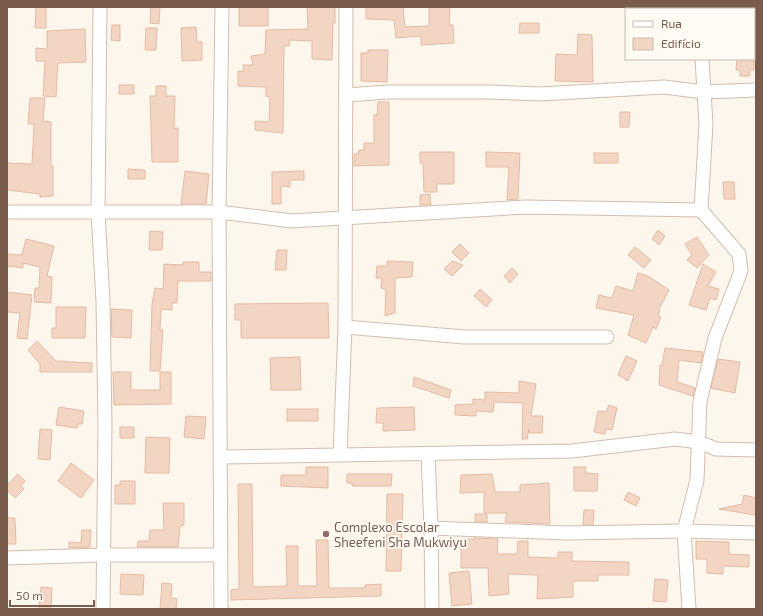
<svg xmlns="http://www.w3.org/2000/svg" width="763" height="616" font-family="'Exo 2',sans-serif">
	<rect width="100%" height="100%" fill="#fdf6ec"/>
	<g fill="#f3d5c3" stroke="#e6bba3">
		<polygon points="36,7 46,7 46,28 35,28"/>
		<polygon points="151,7 160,7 159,24 150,23"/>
		<rect x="239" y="7" width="29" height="19"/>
		<polygon points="307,7 335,7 335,23 333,23 332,60 312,59 312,41 290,40 289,46 284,46 283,133 255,130 255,121 269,122 270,97 266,96 266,87 238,86 238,71 244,71 243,65 253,65 251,56 265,54 266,30 308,29"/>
		<polygon points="366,7 403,7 405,27 429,26 429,7 450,7 449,25 453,25 454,43 421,45 421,36 396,38 394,20 366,19"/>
		<polygon points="520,23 539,23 539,33 519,33"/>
		<polygon points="112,25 120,25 120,41 111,40"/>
		<polygon points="196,27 197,42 202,42 202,60 182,61 181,28"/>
		<polygon points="146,28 157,28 156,50 145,50"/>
		<polygon points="85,29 86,62 58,63 56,97 43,96 45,61 36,61 36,48 47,49 47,31"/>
		<polygon points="578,34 592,35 593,82 555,81 556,54 577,55"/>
		<polygon points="368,50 388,50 387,82 361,81 361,53 368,53"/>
		<polygon points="737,59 754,59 754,70 750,70 750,76 740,76 740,70 736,70"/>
		<rect x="119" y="85" width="15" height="9"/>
		<polygon points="156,86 166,86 166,96 175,96 174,128 178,128 178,162 152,162 150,96 156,96"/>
		<polygon points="30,98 45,98 43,121 51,122 51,166 53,166 53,196 40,197 40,194 7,190 7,163 32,164 34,127 34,124 28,124"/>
		<polygon points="378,102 389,102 389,165 354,166 354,154 358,154 359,150 364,150 364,143 374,143 374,115 377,115"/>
		<polygon points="620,112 630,112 629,127 620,127"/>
		<polygon points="420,152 454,152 454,184 437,184 437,192 424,192 423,163 420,163"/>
		<polygon points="486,152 520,153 518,199 507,200 509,167 486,167"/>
		<rect x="594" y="153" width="24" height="10"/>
		<polygon points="128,169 145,170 145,179 128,179"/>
		<polygon points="185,171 209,174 206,204 181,204"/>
		<polygon points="304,171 304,180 290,180 290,187 281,186 281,204 272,204 272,172"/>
		<polygon points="723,182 734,182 735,199 724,199"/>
		<polygon points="430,194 431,205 420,205 420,195"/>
		<polygon points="658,230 665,236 659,245 652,239"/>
		<polygon points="150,231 163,232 162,250 149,250"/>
		<polygon points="697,237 709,255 697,268 687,260 692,255 685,244"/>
		<polygon points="26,239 54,246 47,276 52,277 51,303 34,302 35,288 39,288 40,267 23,263 23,268 7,266 7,254 22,255"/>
		<polygon points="460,244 469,253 461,261 452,252"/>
		<polygon points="635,247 651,260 644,268 628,255"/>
		<polygon points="277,250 287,250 286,270 275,270"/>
		<polygon points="387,261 413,262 412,277 395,278 395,313 385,316 386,289 381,288 382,278 376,278 377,266 387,266"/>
		<polygon points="452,261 463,265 452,276 444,269"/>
		<polygon points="183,262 199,262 199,272 211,272 211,281 178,281 177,303 172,303 172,310 161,309 160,330 163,330 160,371 150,371 152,304 155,288 163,289 164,264 183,265"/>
		<polygon points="703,264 716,272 708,286 719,289 716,300 710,298 706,310 689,305"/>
		<polygon points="512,268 518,274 510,283 504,276"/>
		<polygon points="638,273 648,276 669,290 659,309 660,310 658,316 661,317 656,329 653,327 646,343 628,335 634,315 596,308 599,295 612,298 616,286 633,291"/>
		<polygon points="480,289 492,300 486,307 474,296"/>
		<polygon points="7,292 32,295 27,339 17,338 20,313 7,312"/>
		<polygon points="328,303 329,338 241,338 241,320 235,320 235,304"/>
		<polygon points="56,307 86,307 85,338 52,338 52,328 56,328"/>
		<polygon points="111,309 132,310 131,338 112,337"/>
		<polygon points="37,341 56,361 92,363 92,372 40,372 40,364 28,350"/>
		<polygon points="665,348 703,352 701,363 679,360 677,382 695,388 693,396 659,385 660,365 662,365"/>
		<polygon points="626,356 637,361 628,381 618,375"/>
		<polygon points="300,357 301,390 271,390 270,358"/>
		<polygon points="718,359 740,362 735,393 711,388"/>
		<polygon points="113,372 131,372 131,390 160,390 160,372 171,372 171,404 114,405"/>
		<polygon points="414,377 451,390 449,398 413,386"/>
		<polygon points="519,381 536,384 531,416 543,416 542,433 529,433 529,429 527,439 522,439 523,403 494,402 493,412 476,411 476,416 455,415 455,405 473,404 473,399 485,400 485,392 519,393"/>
		<polygon points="609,405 617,408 612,430 606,429 605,434 594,432 598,411 606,412"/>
		<polygon points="59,407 84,411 82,424 78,424 77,428 56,425"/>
		<polygon points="414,407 415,430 383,431 383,423 376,423 377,408"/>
		<rect x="287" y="409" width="31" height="12"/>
		<polygon points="186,416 206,417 204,439 184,437"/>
		<rect x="120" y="427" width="14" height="11"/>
		<polygon points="40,429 52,430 50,460 38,459"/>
		<polygon points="146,437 170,438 169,473 145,473"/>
		<polygon points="71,463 94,480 81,498 58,481"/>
		<polygon points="306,467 328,467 328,488 281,486 281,475 306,475"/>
		<polygon points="574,467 586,467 585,473 598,474 597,491 574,491"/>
		<polygon points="18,474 25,481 21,486 24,489 15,498 7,490 7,485"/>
		<polygon points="347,474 392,474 391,486 352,486 352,483 347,483"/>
		<polygon points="492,474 495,492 520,492 520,485 549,483 550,524 505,522 507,513 484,513 484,492 460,493 461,475"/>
		<polygon points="120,481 135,481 135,504 115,504 115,485 120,485"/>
		<polygon points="238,484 252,484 253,587 287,586 286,546 298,546 298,586 317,586 316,540 328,540 329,588 365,588 365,585 381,584 381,596 231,600 231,590 239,589"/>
		<polygon points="628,492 640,498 636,506 624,500"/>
		<polygon points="387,494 403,494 401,571 386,571"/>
		<polygon points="744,495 756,498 755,515 719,509 742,504"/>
		<polygon points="163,503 184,503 184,525 180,526 178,547 137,547 138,541 149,541 150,530 164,530"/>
		<polygon points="584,510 594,510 593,525 583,525"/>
		<rect x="475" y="514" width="12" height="8"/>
		<polygon points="7,518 15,518 16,544 7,544"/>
		<polygon points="82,530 91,530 90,547 69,548 69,542 81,543"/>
		<polygon points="474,538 498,539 497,554 517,554 518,541 528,541 528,557 558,558 558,552 572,552 572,561 629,562 629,575 598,575 598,581 573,581 573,597 537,599 538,575 508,574 509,594 489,596 488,568 461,568 461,539 474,539"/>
		<polygon points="696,541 729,542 729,554 749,555 749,567 723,566 723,574 707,573 707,559 696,559"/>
		<polygon points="469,571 472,604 452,606 449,573"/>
		<polygon points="121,574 144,575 143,595 120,594"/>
		<polygon points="655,579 668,580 666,602 653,601"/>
		<polygon points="162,583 172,584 171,598 177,599 176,609 160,609"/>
		<polygon points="41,587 52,588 51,609 39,609"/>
	</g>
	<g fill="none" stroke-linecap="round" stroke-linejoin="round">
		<defs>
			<g id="minor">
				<polyline points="100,7 98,212 103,302 105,426 103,609"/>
				<polyline points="698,7 698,9"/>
				<polyline points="347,95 388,92 490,92 540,94 664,87 704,92 756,90"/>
				<polyline points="7,212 219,212 292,221 525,207 701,210"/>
				<polyline points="345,327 465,337 607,337"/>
				<polyline points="428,454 431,528 432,609"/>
				<polyline points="340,455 345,327 346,7"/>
				<polyline points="220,457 572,451 675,439 699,442 716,449 756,450"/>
				<polyline points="431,528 567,533 684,531 756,533"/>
				<polyline points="7,558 103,555 220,555"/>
				<polyline points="221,609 219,212 222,7"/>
				<polyline points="689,609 684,531 697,480 700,401 715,338 741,271 739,254 701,210 706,124 702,59"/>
			</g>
		</defs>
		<use href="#minor" stroke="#d1beb0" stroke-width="15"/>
		<use href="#minor" stroke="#fff" stroke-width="13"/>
	</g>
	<circle fill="#8d6e63" stroke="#fffaf3" stroke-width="1.5" cx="326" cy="534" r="4"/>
	<g text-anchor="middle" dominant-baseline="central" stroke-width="3.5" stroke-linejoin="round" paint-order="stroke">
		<g font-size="13" fill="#785e54" stroke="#fffaf3" text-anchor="start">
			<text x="334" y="527">Complexo Escolar<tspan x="334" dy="15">Sheefeni Sha Mukwiyu</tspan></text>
		</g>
	</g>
	<rect width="763" height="616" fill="none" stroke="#7a5c4d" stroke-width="16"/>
	<rect x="625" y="8" width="130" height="52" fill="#fffaf3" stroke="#cabbb1"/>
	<rect x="633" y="21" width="20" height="6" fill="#ffffff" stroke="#cabbb1"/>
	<text x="661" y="28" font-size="12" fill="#7a5c4d">Rua</text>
	<rect x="633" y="38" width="20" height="12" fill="#f3d5c3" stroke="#cabbb1"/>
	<text x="661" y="48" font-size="12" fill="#7a5c4d">Edifício</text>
	<path d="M10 600v6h84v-6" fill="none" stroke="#7a5c4d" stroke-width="2"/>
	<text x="16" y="600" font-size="12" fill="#7a5c4d" stroke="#fffaf3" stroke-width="3" paint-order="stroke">50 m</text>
</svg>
